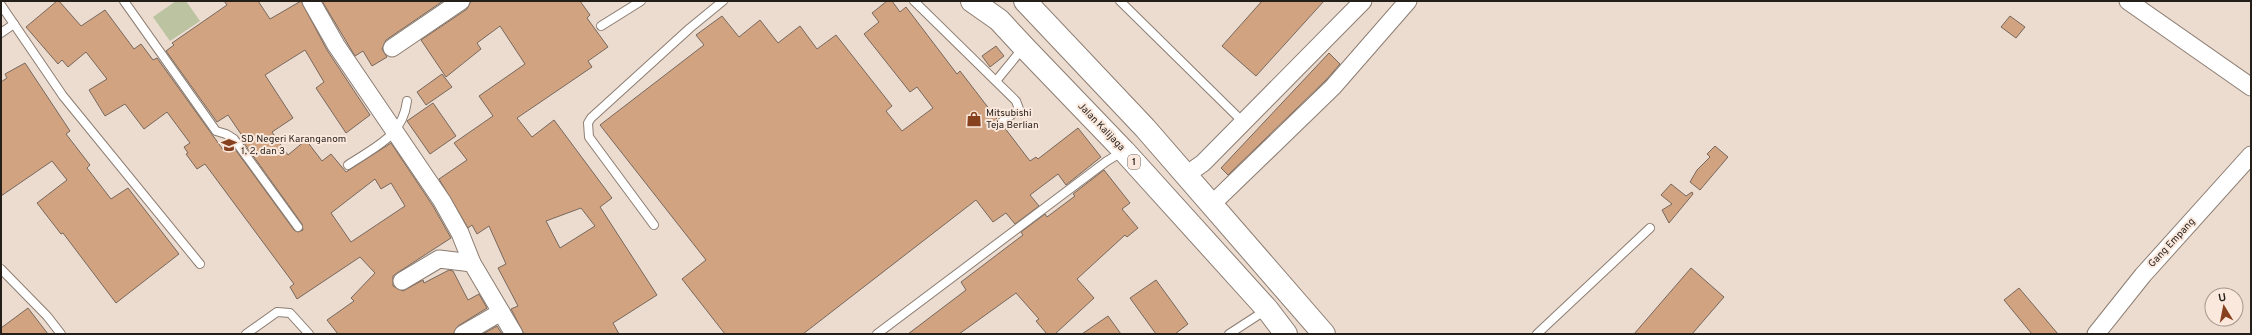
<svg xmlns="http://www.w3.org/2000/svg" width="2252" height="335" font-family="Overpass,sans-serif">
	<rect width="100%" height="100%" fill="#ecdbcf"/>
	<polygon fill="#bbc3a1" points="176,1 186,1 200,21 170,41 153,17"/>
	<g fill="#d1a380" stroke="#77685d" fill-rule="evenodd">
		<path d="M 57,1 L 59,1 L 81,26 L 105,10 L 134,49 L 141,44 L 153,60 L 157,58 L 224,151 L 232,145 L 294,230 L 298,232 L 303,230 L 302,224 L 241,139 L 243,137 L 228,115 L 217,122 L 166,51 L 174,45 L 172,43 L 227,5 L 224,1 L 258,1 L 270,19 L 301,1 L 327,50 L 370,115 L 346,133 L 316,88 L 324,82 L 305,50 L 265,75 L 293,118 L 272,132 L 288,155 L 306,140 L 322,161 L 331,154 L 346,172 L 391,143 L 433,206 L 451,238 L 397,273 L 393,276 L 393,286 L 403,291 L 423,280 L 424,283 L 449,270 L 453,271 L 468,300 L 479,294 L 487,308 L 458,326 L 453,334 L 338,334 L 327,320 L 354,301 L 351,298 L 375,273 L 360,257 L 297,299 L 290,287 L 294,284 L 205,164 L 197,169 L 186,154 L 188,153 L 184,147 L 190,143 L 167,112 L 144,129 L 125,104 L 105,116 L 89,90 L 107,79 L 86,52 L 68,67 L 62,60 L 58,64 L 26,27 ZM 375,179 L 381,189 L 391,183 L 405,206 L 351,242 L 331,213 Z"/>
		<polygon points="322,1 443,1 386,40 382,49 387,57 372,66 363,51 355,56"/>
		<path d="M 471,1 L 580,1 L 590,15 L 587,18 L 608,47 L 588,61 L 592,67 L 517,118 L 532,137 L 554,120 L 612,198 L 600,207 L 657,295 L 613,323 L 619,334 L 524,334 L 511,309 L 518,306 L 498,268 L 506,264 L 489,226 L 477,234 L 472,225 L 468,228 L 439,179 L 467,160 L 454,143 L 493,116 L 479,96 L 525,64 L 500,26 L 477,43 L 481,49 L 446,77 L 421,40 L 467,9 ZM 581,208 L 595,226 L 560,248 L 546,221 Z"/>
		<polygon points="887,1 892,1 900,12 906,7 957,74 960,71 997,119 998,126 1004,127 1030,161 1036,157 1038,159 1078,128 1101,157 1066,185 1058,174 1030,195 1039,206 1015,224 1006,213 993,222 976,200 803,334 725,334 682,279 706,260 600,125 704,45 696,35 722,16 739,37 760,20 778,43 800,26 817,49 836,35 892,106 886,111 902,131 933,108 917,87 910,92 864,34 879,22 872,13"/>
		<polygon points="1262,1 1324,1 1256,76 1222,46"/>
		<polygon points="2010,16 2025,27 2016,38 2001,27"/>
		<polygon points="996,46 1004,56 990,67 982,56"/>
		<polygon points="1329,53 1340,64 1326,80 1228,175 1221,168"/>
		<polygon points="25,63 70,131 66,134 90,165 87,168 111,199 128,188 179,254 116,303 63,233 61,234 37,203 67,180 52,161 1,196 1,82 7,78 5,74"/>
		<polygon points="442,74 452,87 426,105 417,92"/>
		<polygon points="433,103 456,136 430,154 407,121"/>
		<polygon points="1715,146 1728,157 1700,190 1690,182 1697,170 1710,157 1707,154"/>
		<polygon points="1104,170 1130,203 1122,209 1138,228 1127,237 1125,235 1077,279 1094,298 1055,334 1047,334 1036,321 1039,319 1016,293 959,334 908,334 966,290 961,282 1023,235 1021,232 1045,214 1047,217 1075,196 1073,194"/>
		<polygon points="1671,184 1686,196 1692,192 1693,194 1669,223 1662,210 1672,204 1661,195"/>
		<polygon points="1691,268 1724,297 1692,334 1634,334"/>
		<polygon points="1156,280 1188,324 1175,334 1156,334 1130,298"/>
		<polygon points="2019,288 2058,334 2032,334 2004,300"/>
		<polygon points="28,308 48,334 1,334 1,328"/>
		<polygon points="1108,316 1121,334 1082,334"/>
		<polygon points="497,326 502,334 483,334"/>
	</g>
	<g fill="none" stroke-linecap="round" stroke-linejoin="round">
		<defs>
			<g id="service">
				<polyline points="124,1 216,131 226,134 234,139 298,227"/>
				<polyline points="914,1 1016,101 1019,109 1002,122"/>
				<polyline points="1120,1 1243,122"/>
				<polyline points="1,5 63,96 200,264"/>
				<polyline points="601,26 641,1"/>
				<polyline points="1,33 14,24"/>
				<polyline points="996,81 1023,48"/>
				<path d="M 348,165 C 375,147 403,136 407,101"/>
				<polyline points="654,225 589,137 588,123 591,118 690,28 723,1"/>
				<polyline points="1,269 47,316 61,334"/>
				<polyline points="246,334 277,312 290,313 309,334"/>
				<polyline points="877,334 1107,161 1122,152"/>
				<polyline points="1229,334 1266,310"/>
				<polyline points="1537,334 1650,228"/>
			</g>
			<g id="minor">
				<polyline points="311,1 336,45 442,201 460,233 472,263 514,334"/>
				<polyline points="2128,1 2251,87"/>
				<polyline points="392,48 461,1"/>
				<polyline points="1186,175 1203,163 1363,1"/>
				<polyline points="1211,205 1333,87 1408,1"/>
				<polyline points="402,281 439,259 472,263"/>
				<polyline points="463,334 501,312"/>
				<polyline points="2096,334 2143,275 2251,155"/>
			</g>
			<g id="trunk">
				<polyline points="972,1 999,20 1024,47 1124,151 1267,309 1286,334"/>
				<polyline points="1025,1 1145,128 1324,334"/>
			</g>
		</defs>
		<use href="#service" stroke="#8c7d72" stroke-width="10"/>
		<use href="#minor" stroke="#8c7d72" stroke-width="19"/>
		<use href="#trunk" stroke="#8c7d72" stroke-width="24"/>
		<use href="#service" stroke="#fff" stroke-width="8"/>
		<use href="#minor" stroke="#fff" stroke-width="17"/>
		<use href="#trunk" stroke="#fff" stroke-width="22"/>
	</g>
	<defs>
		<symbol id="shop-bare" viewBox="-9 -9 18 18"><path d="M-5-2.5h2.3a2.7 3.5 0 0 1 5.4 0H5L5.5 6h-11ZM-1.5-2.5h3a1.5 2.3 0 0 0-3 0Z" fill="#88411e" stroke="#fae8dc" stroke-width="2.5" paint-order="stroke"/></symbol>
		<symbol id="school-bare" viewBox="-9 -9 18 18"><path d="M0-5L7-2L0 1L-7-2ZM-4 1L0 2.5L4 1V4Q0 6-4 4Z" fill="#88411e" stroke="#fae8dc" stroke-width="2.5" paint-order="stroke"/></symbol>
	</defs>
	<g fill-rule="evenodd">
		<use href="#shop-bare" x="963" y="108" width="22" height="22"/>
		<use href="#school-bare" x="218" y="134" width="22" height="22"/>
	</g>
	<g text-anchor="middle" dominant-baseline="central" stroke-width="4" stroke-linejoin="round" paint-order="stroke">
		<rect fill="#fae8dc" stroke="#655b54" stroke-width="1" x="1128" y="155" width="12" height="14" rx="3"/>
		<g font-size="9" font-weight="bold" fill="#251f1a">
			<text x="1134" y="162">1</text>
		</g>
		<g font-size="10" fill="#251f1a" stroke="#fae8dc" text-anchor="start">
			<text x="986" y="113">Mitsubishi<tspan x="986" dy="12">Teja Berlian</tspan></text>
			<text x="241" y="139">SD Negeri Karanganom<tspan x="241" dy="12">1, 2, dan 3</tspan></text>
		</g>
		<g font-size="10" fill="#251f1a" stroke="#fae8dc">
			<text transform="translate(1101 127) rotate(46)">Jalan Kalijaga</text>
			<text transform="translate(2172 243) rotate(-47)">Gang Empang</text>
		</g>
	</g>
	<rect width="2252" height="335" fill="none" stroke="#251f1a" stroke-width="4"/>
	<g transform="translate(2224 307) rotate(350)"><circle r="19" fill="#fae8dc" stroke="#a5988e"/>
	<path d="M0-3L7 15L0 10L-7 15Z" fill="#88411e"/>
	<text y="-6" font-size="11" font-weight="bold" text-anchor="middle" fill="#251f1a">U</text>
	</g>
</svg>
